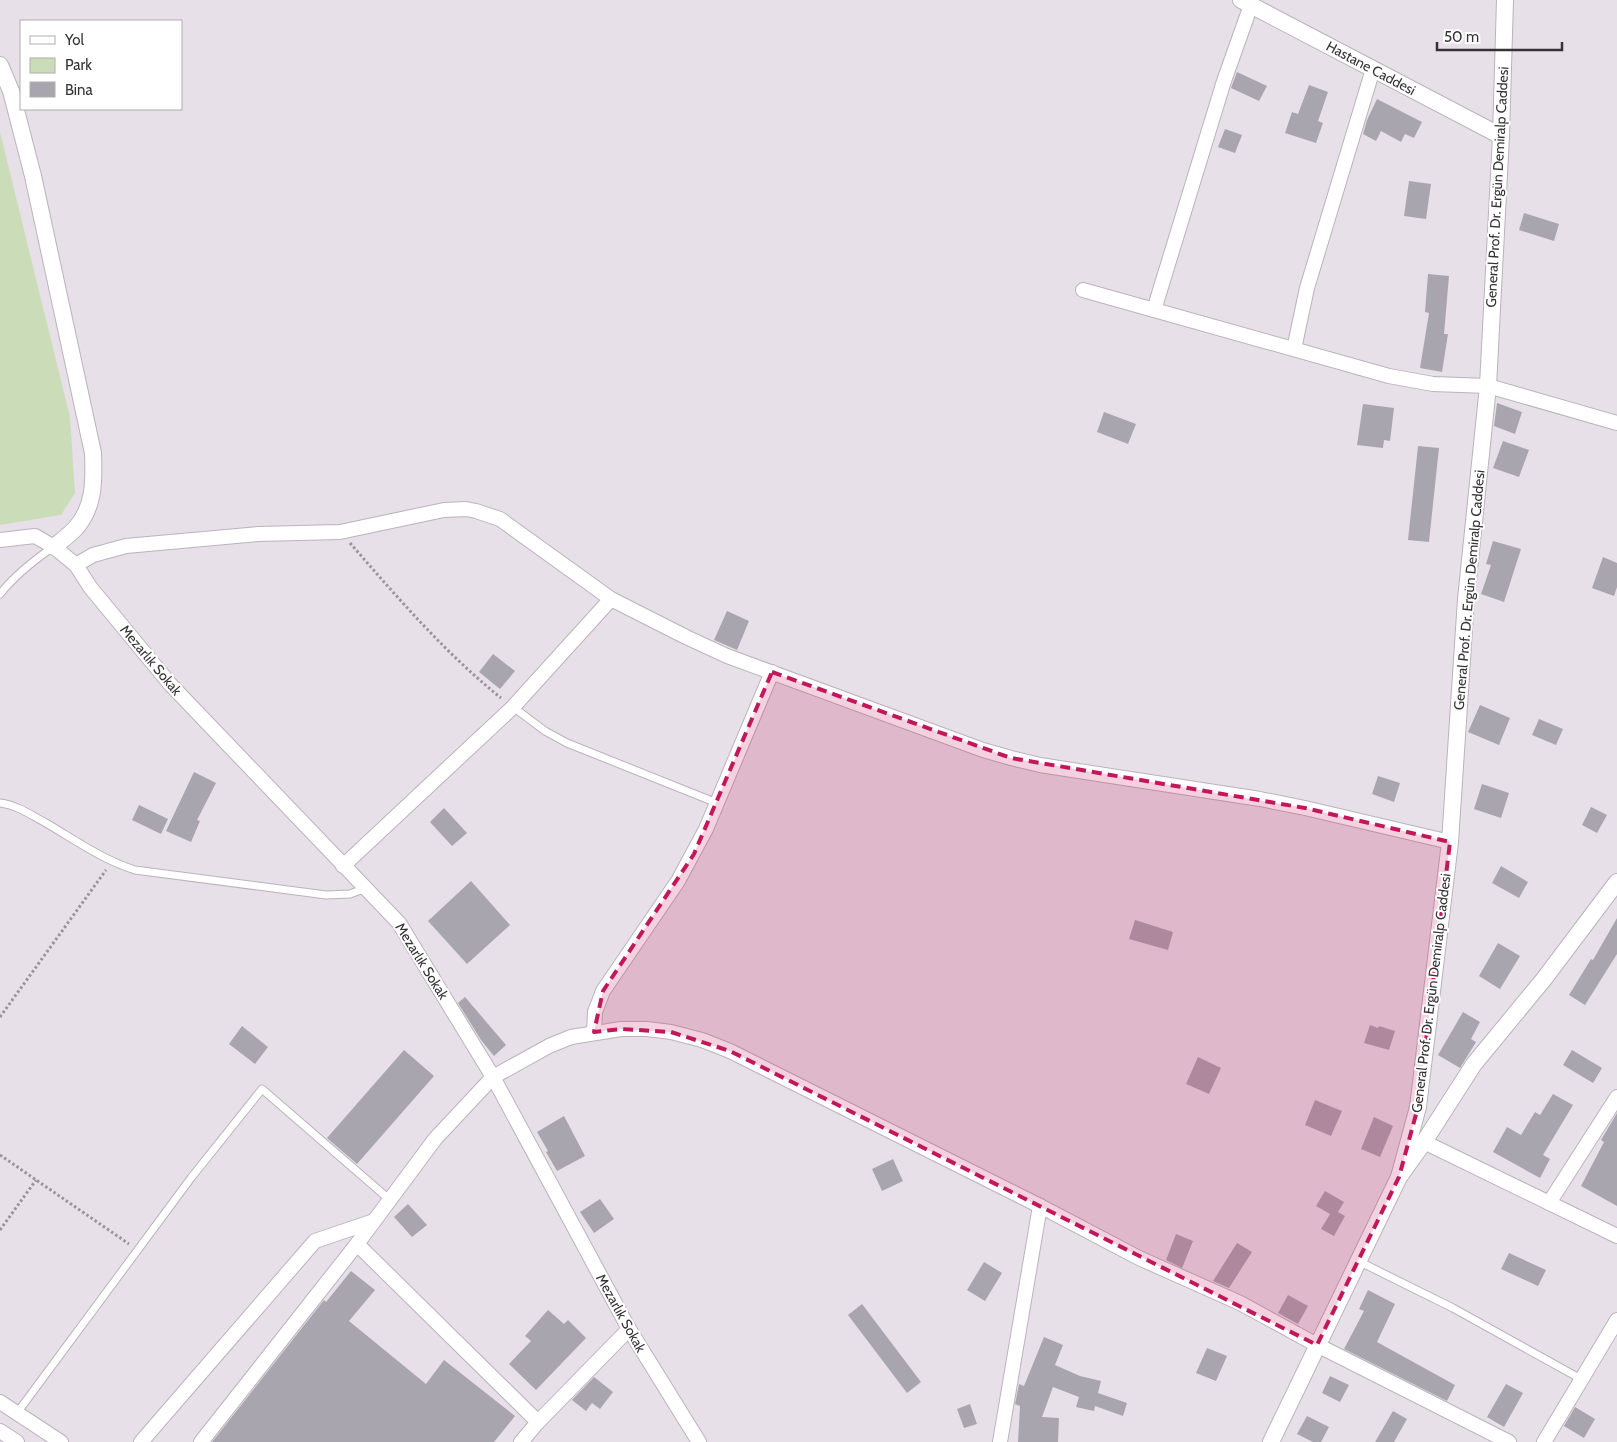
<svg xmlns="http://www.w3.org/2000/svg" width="1617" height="1442" font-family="Cabin,sans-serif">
	<rect width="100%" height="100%" fill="#e8e0e8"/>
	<polygon fill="#cbddb8" points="0,132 70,417 75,493 61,515 0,525"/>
	<g fill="#a9a5ae">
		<polygon points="1237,72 1267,86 1259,101 1231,88"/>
		<polygon points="1309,85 1328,92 1318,121 1323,123 1316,143 1285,133 1292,112 1298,114"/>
		<polygon points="1377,99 1422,122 1414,138 1405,134 1401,142 1381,131 1376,141 1363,134 1367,120"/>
		<polygon points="1225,129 1242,135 1235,153 1218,147"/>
		<polygon points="1409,181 1431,184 1426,219 1404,216"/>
		<polygon points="1524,213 1559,224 1554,241 1519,230"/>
		<polygon points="1428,274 1449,276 1444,334 1448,334 1442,372 1420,368 1429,313 1425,312"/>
		<polygon points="1497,403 1522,412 1515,434 1494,426"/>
		<polygon points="1363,404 1394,408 1390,441 1384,440 1383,448 1357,445"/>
		<polygon points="1104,412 1136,424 1128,444 1097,432"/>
		<polygon points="1503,441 1529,450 1519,477 1493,468"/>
		<polygon points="1418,446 1439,448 1429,542 1408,540"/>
		<polygon points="1493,541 1521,549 1504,602 1481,594 1491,565 1486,564"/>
		<polygon points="1603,557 1617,563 1617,587 1614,596 1592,588"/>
		<polygon points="727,611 749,621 737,650 714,640"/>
		<polygon points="493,654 515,671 500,689 479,672"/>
		<polygon points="1480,705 1510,718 1499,745 1468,732"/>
		<polygon points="1539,719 1563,729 1556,745 1532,735"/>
		<polygon points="194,772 216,783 197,820 200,821 191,842 166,831"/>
		<polygon points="1378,776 1400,783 1394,802 1372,794"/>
		<polygon points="1482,784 1509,793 1501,818 1474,809"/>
		<polygon points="139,805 168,819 161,834 132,820"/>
		<polygon points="1591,807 1607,815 1597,833 1582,825"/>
		<polygon points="444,808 467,833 452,846 430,822"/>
		<polygon points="1501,866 1528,882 1519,898 1492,883"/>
		<polygon points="471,881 510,925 467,964 428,921"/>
		<polygon points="1617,918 1617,954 1585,1005 1569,995 1591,959 1593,960"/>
		<polygon points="1135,920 1173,932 1168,950 1129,939"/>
		<polygon points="1498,943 1520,956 1500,989 1479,976"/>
		<polygon points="465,997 506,1045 494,1056 481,1040 458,1003"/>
		<polygon points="1463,1012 1480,1022 1471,1039 1476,1042 1460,1068 1438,1055"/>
		<polygon points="1370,1025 1378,1028 1379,1026 1395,1031 1389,1050 1364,1043"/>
		<polygon points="242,1026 268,1047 255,1064 229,1044"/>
		<polygon points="404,1050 434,1076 357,1164 327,1138"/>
		<polygon points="1572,1050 1602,1068 1593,1083 1563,1065"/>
		<polygon points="1198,1057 1221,1068 1209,1094 1186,1084"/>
		<polygon points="1553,1094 1573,1105 1543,1155 1550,1159 1540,1178 1493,1152 1507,1127 1521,1135 1535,1112 1540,1115"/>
		<polygon points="1315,1100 1342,1111 1331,1136 1305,1125"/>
		<polygon points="1617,1113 1617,1206 1581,1186 1604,1142 1601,1140"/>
		<polygon points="564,1116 585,1156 557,1171 546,1152 548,1151 537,1132"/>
		<polygon points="1374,1117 1393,1126 1380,1157 1361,1149"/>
		<polygon points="893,1159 903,1181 882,1191 872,1169"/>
		<polygon points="1325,1191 1344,1202 1338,1212 1345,1216 1334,1236 1321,1229 1330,1214 1316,1206"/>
		<polygon points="600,1199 614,1219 594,1233 580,1212"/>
		<polygon points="408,1204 427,1225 412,1237 394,1217"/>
		<polygon points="1176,1234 1193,1241 1182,1268 1166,1260"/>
		<polygon points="1237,1243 1252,1252 1229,1288 1213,1281"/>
		<polygon points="1509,1253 1546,1270 1538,1286 1501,1269"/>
		<polygon points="984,1262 1002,1273 985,1301 967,1290"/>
		<polygon points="351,1271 375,1290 349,1321 426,1384 444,1360 515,1416 494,1442 212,1442 324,1300 326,1302"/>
		<polygon points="1368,1290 1395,1304 1377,1342 1455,1385 1447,1401 1344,1349 1364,1311 1359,1309"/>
		<polygon points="1288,1295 1308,1306 1298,1324 1278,1313"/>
		<polygon points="862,1304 921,1382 907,1393 848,1315"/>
		<polygon points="548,1310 564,1324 568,1320 586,1338 536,1390 509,1364 531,1341 525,1336"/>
		<polygon points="1044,1337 1063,1345 1055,1365 1080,1376 1101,1381 1098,1393 1127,1403 1123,1416 1095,1406 1094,1411 1076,1407 1079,1397 1053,1387 1042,1417 1059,1418 1058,1442 1018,1442 1020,1406 1015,1404 1019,1384 1024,1386"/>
		<polygon points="1207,1348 1227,1356 1216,1381 1196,1373"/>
		<polygon points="1330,1376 1349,1385 1340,1402 1322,1393"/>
		<polygon points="594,1377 613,1392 600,1409 592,1403 586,1411 572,1400"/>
		<polygon points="1506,1384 1523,1393 1504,1427 1487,1417"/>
		<polygon points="970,1404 977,1424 964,1428 957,1409"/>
		<polygon points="1575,1407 1595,1419 1584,1438 1564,1426"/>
		<polygon points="1393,1411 1407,1419 1394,1442 1375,1442"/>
		<polygon points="1307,1416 1329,1427 1321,1442 1313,1442 1297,1434"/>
	</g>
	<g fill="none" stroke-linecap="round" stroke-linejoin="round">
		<defs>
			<g id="service">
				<path d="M 0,594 C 15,575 33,561 53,547"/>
				<polyline points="513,707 545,731 567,743 717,803"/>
				<path d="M 0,803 C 17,805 31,815 46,823 C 75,840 103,860 135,870 L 326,895 L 350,894 L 366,888"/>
				<polyline points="1358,1261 1453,1308 1581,1379"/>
				<polyline points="17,1413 191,1178 262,1089 390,1200"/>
			</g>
			<g id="minor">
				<polyline points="1083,290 1389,376 1433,384 1488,386 1617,423"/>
				<polyline points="1154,310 1224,81 1251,5"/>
				<polyline points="1294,349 1307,288 1373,69"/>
				<polyline points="0,540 35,536 54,547 76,565 90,587 170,684 399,923 493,1077 629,1329 699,1442"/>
				<polyline points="76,565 93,555 126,546 258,534 340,532 444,510 466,509 476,511 500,519 611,599 686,637 727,656 983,750 1011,758 1040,765 1260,799 1305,808 1450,842"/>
				<polyline points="343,866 513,707 611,599"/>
				<polyline points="594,1032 595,1012 603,991 678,881 706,829 772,672"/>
				<polyline points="1424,1142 1617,1236"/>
				<polyline points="1549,1203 1617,1097"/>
				<polyline points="357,1244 538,1422"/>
				<polyline points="0,1402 61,1442"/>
				<polyline points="0,1431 17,1442"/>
				<polyline points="141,1442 315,1241 374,1221"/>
				<polyline points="201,1442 357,1244 435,1139 493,1077 549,1046 571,1037 621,1029 647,1029 671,1032 702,1040 730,1051 1040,1206 1139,1258 1240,1303 1317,1345 1509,1442"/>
				<polyline points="521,1442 538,1422 629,1329"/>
				<polyline points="1000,1442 1040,1206"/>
				<polyline points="1544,1442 1617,1320"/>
			</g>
			<g id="tertiary">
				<polyline points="1241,0 1501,136"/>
				<path d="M 0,65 L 11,91 L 33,176 L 93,453 C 94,480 95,507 75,529 C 69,535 61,541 54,547"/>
				<polyline points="1399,1177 1418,1107 1450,842 1466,599 1488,386 1501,136 1505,0"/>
				<polyline points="1271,1442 1399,1177 1424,1142 1474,1064 1544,979 1617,882"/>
			</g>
		</defs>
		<use href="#service" stroke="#bab3bb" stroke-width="9"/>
		<use href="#minor" stroke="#bab3bb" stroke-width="16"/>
		<use href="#tertiary" stroke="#bab3bb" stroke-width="18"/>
		<g stroke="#9a949a" stroke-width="3" stroke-dasharray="2.5 2.5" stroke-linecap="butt">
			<path d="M 350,543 C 398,598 444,652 501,698"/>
			<polyline points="0,1017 106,870"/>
			<polyline points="0,1155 129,1244"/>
			<polyline points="0,1230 36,1180"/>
		</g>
		<use href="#service" stroke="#fff" stroke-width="7"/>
		<use href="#minor" stroke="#fff" stroke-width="14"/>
		<use href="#tertiary" stroke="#fff" stroke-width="16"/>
	</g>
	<path fill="#c2185b" fill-opacity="0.2" stroke="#c2185b" stroke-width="4" stroke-dasharray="10 6" stroke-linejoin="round" d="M 772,672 L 1011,758 L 1305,808 L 1450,842 L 1418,1107 L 1399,1177 L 1317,1345 L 730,1051 L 671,1032 L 621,1029 L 594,1032 L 603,991 L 694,854 Z"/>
	<g text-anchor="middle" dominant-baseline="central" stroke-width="4" stroke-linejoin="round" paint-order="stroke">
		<g font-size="14" fill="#353235" stroke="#fff">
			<text transform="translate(1371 68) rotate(28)">Hastane Caddesi</text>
			<text transform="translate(1497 187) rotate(-87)">General Prof. Dr. Ergün Demiralp Caddesi</text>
			<text transform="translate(1469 590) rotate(-85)">General Prof. Dr. Ergün Demiralp Caddesi</text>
			<text transform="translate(151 660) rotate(50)">Mezarlık Sokak</text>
			<text transform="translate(422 961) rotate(58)">Mezarlık Sokak</text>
			<text transform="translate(1431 993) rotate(-83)">General Prof. Dr. Ergün Demiralp Caddesi</text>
			<text transform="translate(621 1313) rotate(61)">Mezarlık Sokak</text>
		</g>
	</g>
	<rect x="20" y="20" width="162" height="90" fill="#ffffff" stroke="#aeadae"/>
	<rect x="30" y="36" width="25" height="8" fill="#ffffff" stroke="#aeadae"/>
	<text x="65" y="45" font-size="15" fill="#353235">Yol</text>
	<rect x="30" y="58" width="25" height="15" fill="#cbddb8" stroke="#aeadae"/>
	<text x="65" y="70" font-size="15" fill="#353235">Park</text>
	<rect x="30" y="82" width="25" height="15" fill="#a9a5ae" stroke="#aeadae"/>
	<text x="65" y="95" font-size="15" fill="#353235">Bina</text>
	<path d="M1437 42v8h125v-8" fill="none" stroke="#353235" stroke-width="2.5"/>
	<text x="1444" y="42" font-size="15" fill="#353235" stroke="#ffffff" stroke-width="4" paint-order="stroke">50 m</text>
</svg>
